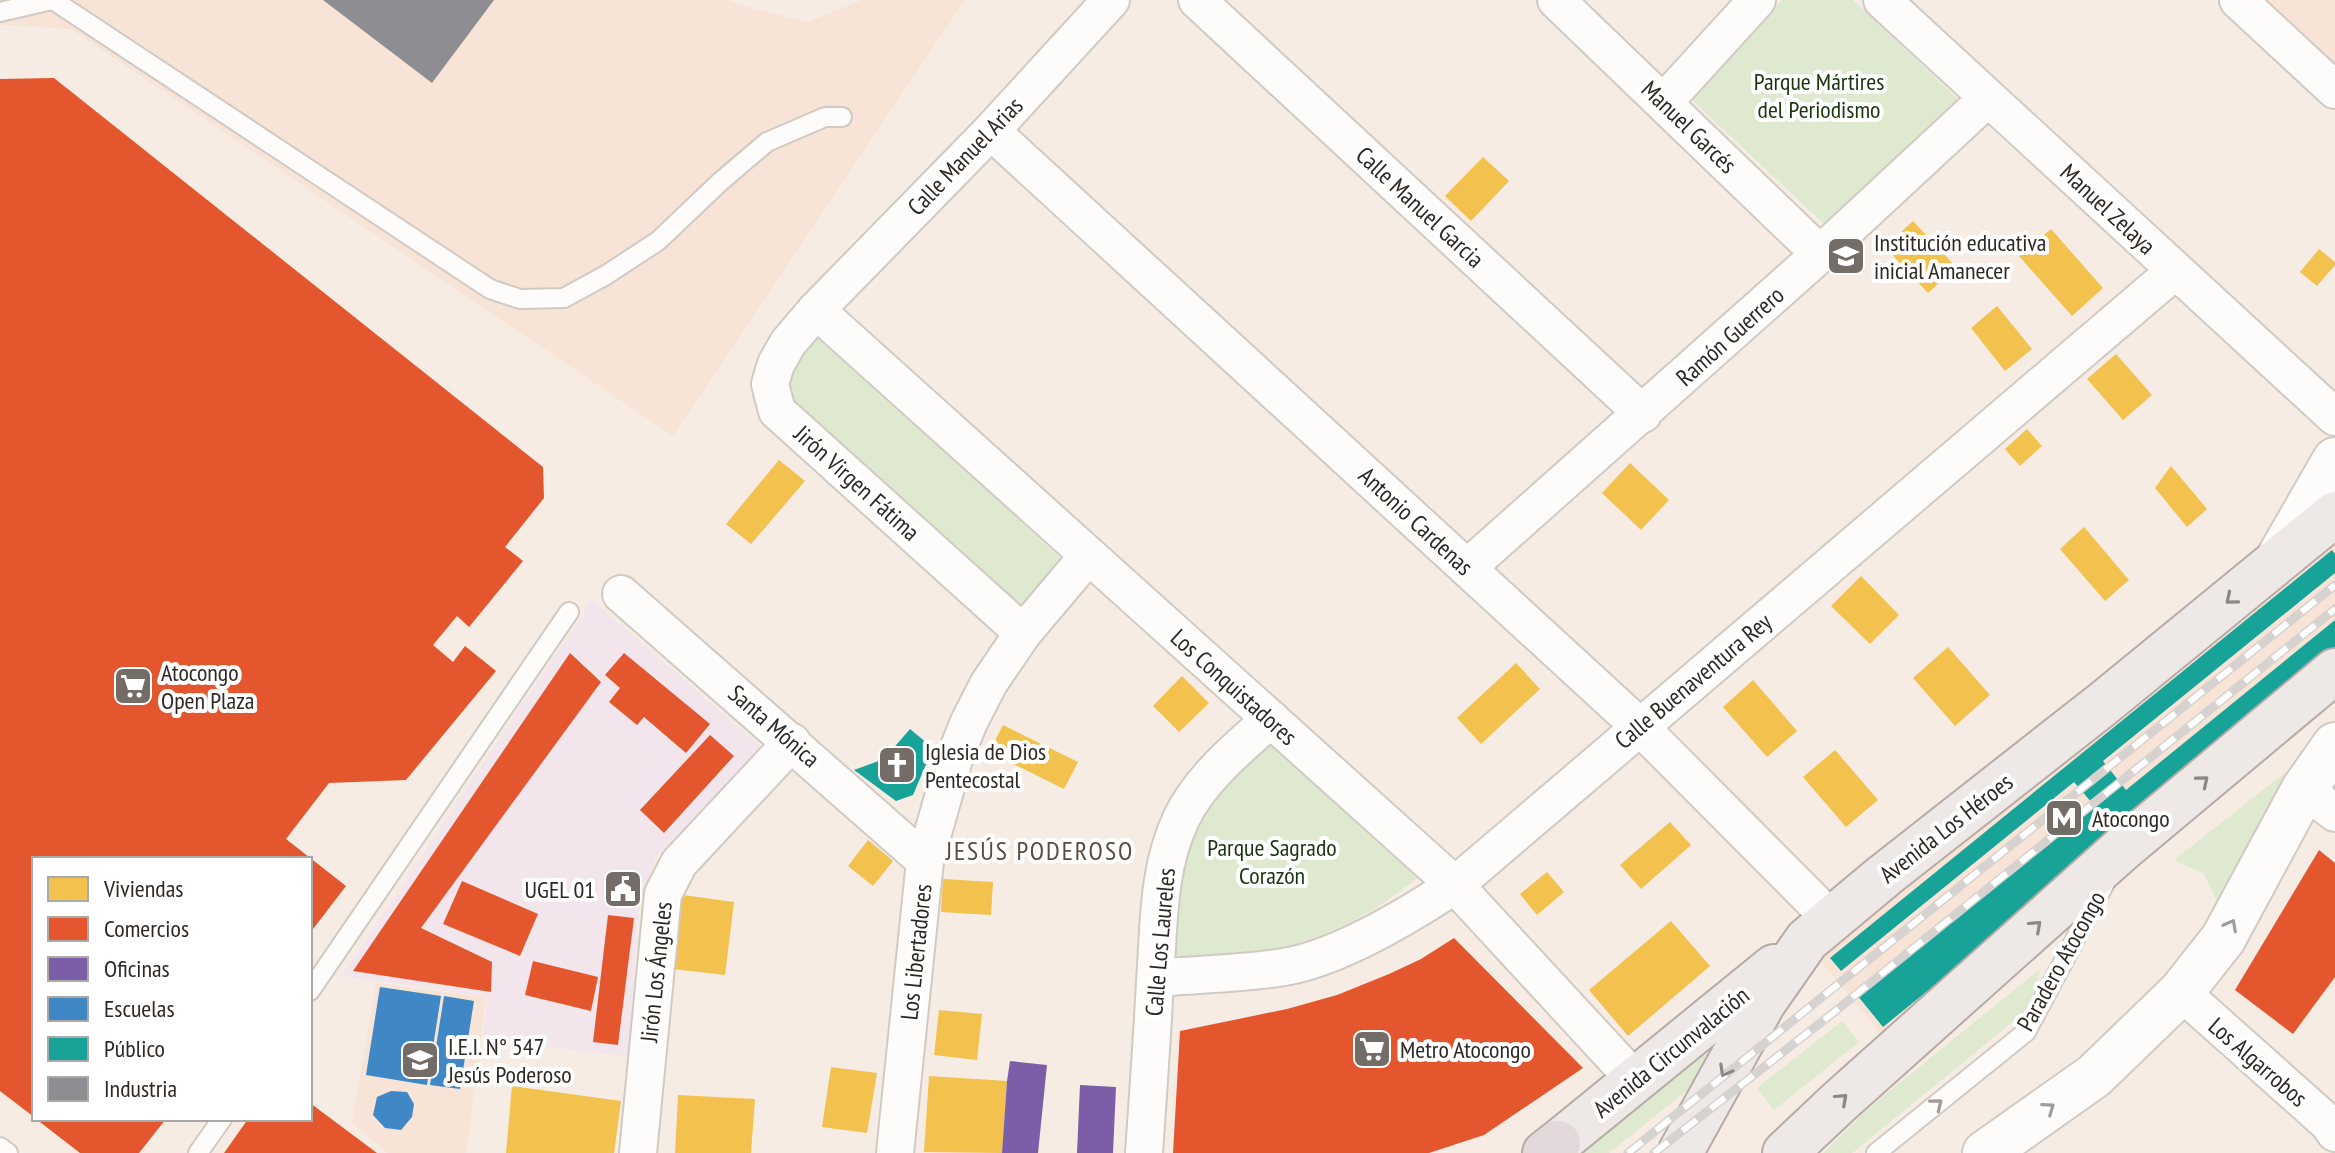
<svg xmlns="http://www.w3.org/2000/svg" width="2335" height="1153" font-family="'PT Sans Narrow',sans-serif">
	<rect width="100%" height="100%" fill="#f6ece4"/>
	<polygon fill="#f2e5eb" points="592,600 761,747 656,856 638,911 629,1057 483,1038 488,997 342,976"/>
	<g fill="#f7e4d6">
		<polygon points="0,0 729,0 740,5 808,22 862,0 965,0 673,436 71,29 0,25"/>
		<polygon points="2263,0 2335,0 2335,66"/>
		<polygon points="2335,539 2335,664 1881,1034 1817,957"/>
		<polygon points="376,983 486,997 466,1153 388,1153 352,1123"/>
	</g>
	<g fill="#dee9d0">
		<polygon points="1782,0 1853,0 1964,105 1826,226 1690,98"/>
		<polygon points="820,336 1066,563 1021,614 788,403 787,373"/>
		<path d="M 1268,738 L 1418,878 C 1337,941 1267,962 1164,955 L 1176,869 L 1197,815 Z"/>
		<polygon points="2296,764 2220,908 2204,874 2174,860"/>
		<polygon points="2040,969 2031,1007 1852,1153 1823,1153 1870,1107"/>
		<polygon points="1842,1021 1859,1042 1774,1110 1757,1088"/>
		<polygon points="1705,1042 1710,1072 1609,1153 1569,1153"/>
	</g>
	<g fill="#f2c14e">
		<polygon points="1483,157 1509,181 1471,221 1445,196"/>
		<polygon points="1913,221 1956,267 1928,293 1885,247"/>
		<polygon points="2051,229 2103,288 2072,316 2019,256"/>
		<polygon points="2319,249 2335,262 2335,265 2317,286 2300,272"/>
		<polygon points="1997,306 2032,349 2005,371 1971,328"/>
		<polygon points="2116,354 2152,395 2123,420 2087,379"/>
		<polygon points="2027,429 2042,446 2020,466 2005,449"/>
		<polygon points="779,460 805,481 751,544 726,524"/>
		<polygon points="1630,463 1669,500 1641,530 1602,493"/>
		<polygon points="2171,466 2207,509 2187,527 2155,488"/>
		<polygon points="2084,527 2129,580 2105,601 2060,549"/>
		<polygon points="1861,576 1899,615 1870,644 1831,606"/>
		<polygon points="1948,647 1990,695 1955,726 1913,678"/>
		<polygon points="1516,663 1540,689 1481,744 1457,718"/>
		<polygon points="1182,676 1209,703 1179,732 1153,706"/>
		<polygon points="1753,680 1797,731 1767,757 1723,707"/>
		<polygon points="1003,725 1078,762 1064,789 989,752"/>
		<polygon points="1835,750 1878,800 1846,827 1803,777"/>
		<polygon points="1670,822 1691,845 1641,889 1620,865"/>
		<polygon points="868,840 893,861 873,886 848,866"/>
		<polygon points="1547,872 1564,892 1537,915 1520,894"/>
		<polygon points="943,879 993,882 991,915 941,912"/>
		<polygon points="683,895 734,902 725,975 673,969"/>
		<polygon points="1671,921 1710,966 1628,1036 1589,990"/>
		<polygon points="939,1010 982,1014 977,1060 934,1055"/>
		<polygon points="831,1067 877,1073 867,1133 822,1127"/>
		<polygon points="929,1076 1007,1081 1002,1153 924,1152"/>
		<polygon points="512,1086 621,1101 614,1153 506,1153"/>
		<polygon points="678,1095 755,1099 751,1153 675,1153"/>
	</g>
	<g fill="#e4572e">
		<polygon points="54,78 543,467 544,498 505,547 523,561 469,627 457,616 433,645 453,662 465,646 496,671 406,780 329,783 286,839 346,886 310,933 310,859 34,859 34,1117 0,1091 0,79"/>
		<polygon points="570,653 601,682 421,928 492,962 491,992 353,971"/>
		<polygon points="624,653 710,724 686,753 644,717 637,725 609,702 620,688 605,675"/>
		<polygon points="710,735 734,756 664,833 640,810"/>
		<polygon points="2319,850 2335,863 2335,977 2293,1034 2235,990"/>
		<polygon points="462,881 538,914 520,956 443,924"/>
		<polygon points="608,915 634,918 618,1045 593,1042"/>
		<polygon points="1454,938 1583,1068 1484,1135 1429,1153 1173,1153 1180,1031 1287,1009 1337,995 1389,974 1421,959"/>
		<polygon points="533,961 598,977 591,1011 525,995"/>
		<polygon points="310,1103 377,1153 224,1153 248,1119 310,1119"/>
		<polygon points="36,1119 166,1119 139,1153 80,1153"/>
	</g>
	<g fill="#7b5ea7">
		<polygon points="1010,1061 1047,1065 1038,1153 1002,1153 1007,1081"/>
		<polygon points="1080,1085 1116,1087 1113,1153 1077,1153"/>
	</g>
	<g fill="#3f88c5">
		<polygon points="380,987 441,996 427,1085 366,1075"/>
		<polygon points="444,996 474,1001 460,1089 430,1085"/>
		<polygon points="391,1091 407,1092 414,1104 412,1117 401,1130 385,1128 373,1115 377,1097"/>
	</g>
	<g fill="#17a398">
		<polygon points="2332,550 2335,554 2335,573 2103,761 2126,790 2335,620 2335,660 1883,1027 1857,995 2092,803 2074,782 1841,971 1830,958"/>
		<polygon points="910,729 933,748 913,795 896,801 854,770 884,759"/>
	</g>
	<polygon fill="#8d8d92" points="323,0 494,0 432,83"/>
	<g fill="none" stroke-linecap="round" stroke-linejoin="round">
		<defs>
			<g id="service">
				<polyline points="53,0 490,289 520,299 564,298 606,275 658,241 720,182 767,142 825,117 842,117"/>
				<polyline points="0,12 52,0"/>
				<polyline points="310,991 569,612"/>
				<polyline points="0,1147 8,1153"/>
				<polyline points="198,1153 222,1119"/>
				<polyline points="1876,1153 2026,1032 2105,883"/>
			</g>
			<g id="minor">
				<polyline points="1197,0 1643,414"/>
				<polyline points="1556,0 1820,254"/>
				<polyline points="1882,0 2335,417"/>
				<polyline points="2238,0 2335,90"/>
				<polyline points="1664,102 1757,0"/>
				<polyline points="991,131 1639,726 1832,920"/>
				<polyline points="816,310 1455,885 1635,1080"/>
				<polyline points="1467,568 1820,254 1988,98"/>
				<polyline points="621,594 925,861"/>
				<polyline points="1023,633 777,411 770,384 776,364 788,343 816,310 991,131 1111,0"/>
				<polyline points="2304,789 2335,813"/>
				<path d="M 1156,978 C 1198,974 1242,974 1284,967 C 1339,958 1408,916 1455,885 L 2175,271"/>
				<polyline points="2181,992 2328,1123 2335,1133"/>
				<polyline points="638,1153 663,894 679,863 792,742"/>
				<polyline points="895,1153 925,861 954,759 969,722 989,683 1023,633 1088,556"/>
				<path d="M 1144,1153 C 1148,1096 1152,1039 1155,982 C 1159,927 1157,870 1181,819 C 1200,779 1238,748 1271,719"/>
			</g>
			<polyline id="tertiary" points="2278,559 2335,460"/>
			<polyline id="secondary" points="1985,1153 2094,1076 2181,992 2223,939 2304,789 2335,745"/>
			<g id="primary">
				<polyline points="1558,1143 1774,967"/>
				<polyline points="1680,1153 1763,1003 1807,940 1885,875 2104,703 2335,514"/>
				<polyline points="1785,1153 1839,1102 2122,849 2335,671"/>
			</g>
			<polyline id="motorway" points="1545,1153 1558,1143"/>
		</defs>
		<use href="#service" stroke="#d1cac3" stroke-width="22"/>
		<use href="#minor" stroke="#d1cac3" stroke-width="40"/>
		<use href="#tertiary" stroke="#d1cac3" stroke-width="48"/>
		<use href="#secondary" stroke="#d1cac3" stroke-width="48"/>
		<use href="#primary" stroke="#b7a9a6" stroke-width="48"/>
		<use href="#motorway" stroke="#b7a9a6" stroke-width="48"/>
		<use href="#service" stroke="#fefcfb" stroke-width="18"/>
		<use href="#minor" stroke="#fefcfb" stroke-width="36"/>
		<use href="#tertiary" stroke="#fefcfb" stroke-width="44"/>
		<use href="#secondary" stroke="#fefcfb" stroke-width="44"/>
		<use href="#primary" stroke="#eee8e7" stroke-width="44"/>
		<use href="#motorway" stroke="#e4d9da" stroke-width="44"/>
		<defs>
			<g id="rail">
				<polyline points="1628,1153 2335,585"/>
				<polyline points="1654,1153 1828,1017 2335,609"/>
			</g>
		</defs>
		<use href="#rail" stroke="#d6d2d0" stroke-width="9"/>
		<use href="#rail" stroke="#fff" stroke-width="6" stroke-dasharray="18" stroke-linecap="butt"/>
	</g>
	<defs><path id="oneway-chevron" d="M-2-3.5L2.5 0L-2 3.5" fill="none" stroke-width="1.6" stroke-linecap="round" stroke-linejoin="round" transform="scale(2)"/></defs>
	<g stroke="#8e8884">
		<use href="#oneway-chevron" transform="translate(2231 599) rotate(140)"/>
		<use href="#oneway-chevron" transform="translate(2203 781) rotate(-40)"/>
		<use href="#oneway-chevron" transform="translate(2036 926) rotate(-42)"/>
		<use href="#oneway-chevron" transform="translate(1725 1071) rotate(119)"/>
		<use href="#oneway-chevron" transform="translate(1842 1099) rotate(-42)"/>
	</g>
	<g stroke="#a09c99">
		<use href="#oneway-chevron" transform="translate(2231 925) rotate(-62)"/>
		<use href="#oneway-chevron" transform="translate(1937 1104) rotate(-39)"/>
		<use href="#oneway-chevron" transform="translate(2049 1108) rotate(-35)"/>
	</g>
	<defs>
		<symbol id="school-square" viewBox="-11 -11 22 22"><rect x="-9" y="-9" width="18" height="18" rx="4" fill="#746c66" stroke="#fff"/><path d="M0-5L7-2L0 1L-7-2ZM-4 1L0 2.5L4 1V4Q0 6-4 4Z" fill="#fff"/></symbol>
		<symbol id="supermarket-square" viewBox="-11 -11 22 22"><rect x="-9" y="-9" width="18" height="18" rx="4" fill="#746c66" stroke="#fff"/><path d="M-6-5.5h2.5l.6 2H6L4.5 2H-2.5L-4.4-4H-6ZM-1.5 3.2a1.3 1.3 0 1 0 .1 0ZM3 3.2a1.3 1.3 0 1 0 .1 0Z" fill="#fff"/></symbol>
		<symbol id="church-square" viewBox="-11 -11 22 22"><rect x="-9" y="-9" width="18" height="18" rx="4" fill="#746c66" stroke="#fff"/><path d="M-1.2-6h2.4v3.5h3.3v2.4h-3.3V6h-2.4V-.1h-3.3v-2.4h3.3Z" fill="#fff"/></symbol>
		<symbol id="metro-square" viewBox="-11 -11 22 22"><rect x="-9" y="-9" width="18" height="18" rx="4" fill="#746c66" stroke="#fff"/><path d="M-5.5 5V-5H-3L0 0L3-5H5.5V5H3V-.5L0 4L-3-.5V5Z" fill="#fff"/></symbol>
		<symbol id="civic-square" viewBox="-11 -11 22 22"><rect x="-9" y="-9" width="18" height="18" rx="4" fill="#746c66" stroke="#fff"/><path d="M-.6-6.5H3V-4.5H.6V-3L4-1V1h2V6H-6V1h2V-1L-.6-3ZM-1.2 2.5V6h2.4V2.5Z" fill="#fff"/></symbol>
	</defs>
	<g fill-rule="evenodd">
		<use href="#school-square" x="1824" y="234" width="44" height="44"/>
		<use href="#supermarket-square" x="111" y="664" width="44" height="44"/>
		<use href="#church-square" x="875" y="743" width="44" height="44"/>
		<use href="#metro-square" x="2042" y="796" width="44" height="44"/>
		<use href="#civic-square" x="601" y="867" width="44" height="44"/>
		<use href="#supermarket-square" x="1350" y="1027" width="44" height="44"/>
		<use href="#school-square" x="398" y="1038" width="44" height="44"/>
	</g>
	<g text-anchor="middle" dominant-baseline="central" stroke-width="8" stroke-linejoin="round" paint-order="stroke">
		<g font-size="24" fill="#19330d" stroke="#fff">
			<text x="1819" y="81">Parque Mártires<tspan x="1819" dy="28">del Periodismo</tspan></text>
			<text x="1272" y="847">Parque Sagrado<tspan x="1272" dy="28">Corazón</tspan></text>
		</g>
		<g font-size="24" fill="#2e2722" stroke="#fff">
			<text transform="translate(1689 127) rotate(44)">Manuel Garcés</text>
			<text transform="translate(965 156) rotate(-46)">Calle Manuel Arias</text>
			<text transform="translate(1420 207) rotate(43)">Calle Manuel Garcia</text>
			<text transform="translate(2108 209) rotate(43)">Manuel Zelaya</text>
			<text transform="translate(1730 336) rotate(-42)">Ramón Guerrero</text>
			<text transform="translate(857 483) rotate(42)">Jirón Virgen Fátima</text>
			<text transform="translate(1416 521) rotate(43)">Antonio Cardenas</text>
			<text transform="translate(1693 681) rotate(-40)">Calle Buenaventura Rey</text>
			<text transform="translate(1234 687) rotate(42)">Los Conquistadores</text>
			<text transform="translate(774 726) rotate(41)">Santa Mónica</text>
			<text transform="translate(1946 828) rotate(-38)">Avenida Los Héroes</text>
			<text transform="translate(1160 942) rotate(-85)">Calle Los Laureles</text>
			<text transform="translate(916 952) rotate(-84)">Los Libertadores</text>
			<text transform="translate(2061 961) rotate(-61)">Paradero Atocongo</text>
			<text transform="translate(656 972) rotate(-84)">Jirón Los Ángeles</text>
			<text transform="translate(1671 1052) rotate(-39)">Avenida Circunvalación</text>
			<text transform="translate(2258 1062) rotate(41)">Los Algarrobos</text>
		</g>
		<g font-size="24" fill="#2e2722" stroke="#fff" text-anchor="start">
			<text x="1874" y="242">Institución educativa<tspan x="1874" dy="28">inicial Amanecer</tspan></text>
			<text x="161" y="672">Atocongo<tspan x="161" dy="28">Open Plaza</tspan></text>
			<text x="925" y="751">Iglesia de Dios<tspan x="925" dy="28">Pentecostal</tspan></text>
			<text x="2092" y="818">Atocongo</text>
			<text x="595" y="889" text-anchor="end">UGEL 01</text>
			<text x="448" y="1046">I.E.I. N° 547<tspan x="448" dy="28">Jesús Poderoso</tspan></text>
			<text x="1400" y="1049">Metro Atocongo</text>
		</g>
		<g font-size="26" letter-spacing="2" fill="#5a4b3e" stroke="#fff">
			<text x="1040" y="850">JESÚS PODEROSO</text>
		</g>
	</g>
	<rect x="32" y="857" width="280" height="264" fill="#ffffff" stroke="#aba9a7" stroke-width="2"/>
	<rect x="48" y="877" width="40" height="24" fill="#f2c14e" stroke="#aba9a7" stroke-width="2"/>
	<text x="104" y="897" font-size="24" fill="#2e2722">Viviendas</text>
	<rect x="48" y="917" width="40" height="24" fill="#e4572e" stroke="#aba9a7" stroke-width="2"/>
	<text x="104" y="937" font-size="24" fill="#2e2722">Comercios</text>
	<rect x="48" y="957" width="40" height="24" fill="#7b5ea7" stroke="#aba9a7" stroke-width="2"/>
	<text x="104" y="977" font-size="24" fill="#2e2722">Oficinas</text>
	<rect x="48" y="997" width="40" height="24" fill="#3f88c5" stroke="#aba9a7" stroke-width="2"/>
	<text x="104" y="1017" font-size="24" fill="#2e2722">Escuelas</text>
	<rect x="48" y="1037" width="40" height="24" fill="#17a398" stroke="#aba9a7" stroke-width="2"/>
	<text x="104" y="1057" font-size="24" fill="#2e2722">Público</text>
	<rect x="48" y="1077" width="40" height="24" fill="#8d8d92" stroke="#aba9a7" stroke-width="2"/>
	<text x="104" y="1097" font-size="24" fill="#2e2722">Industria</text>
</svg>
